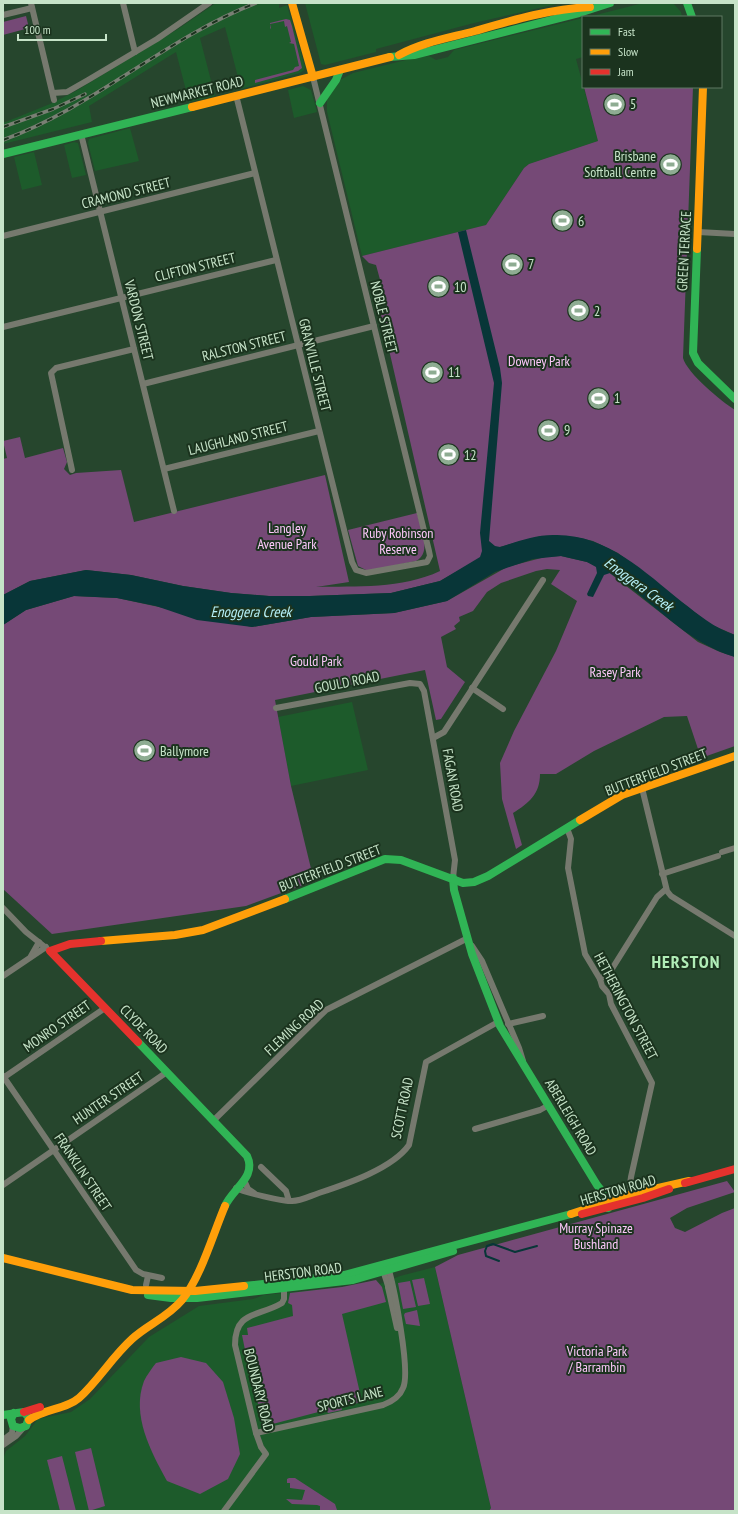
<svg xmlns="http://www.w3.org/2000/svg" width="738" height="1514" font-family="'PT Sans Narrow',sans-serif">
	<rect width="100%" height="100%" fill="#26462d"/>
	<g fill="#1d5b2b">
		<polygon points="216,3 279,3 279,8 287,5 305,67 304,70 300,73 241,89 225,27 200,38 215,96 189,102 176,52 89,106 92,122 3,144 3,123 50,104 76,91 178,29"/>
		<polygon points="305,3 561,3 474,23 376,49 376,52 325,65 321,64"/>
		<polygon points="643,3 673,3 681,12 682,17 588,17"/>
		<polygon points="583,18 583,57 576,59 598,141 529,164 524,168 486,225 362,256 327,112 327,99 338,81 353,73 410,59 429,56 436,60 448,57 454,50"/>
		<polygon points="303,86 311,90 317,112 294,118 288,90"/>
		<polygon points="130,128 139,161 95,171 88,143 89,139"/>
		<polygon points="74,142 78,143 86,175 72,178 64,145"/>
		<polygon points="34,152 42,185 22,190 14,157"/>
		<polygon points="352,702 368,770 291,786 278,717"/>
		<polygon points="435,1267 491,1508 489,1511 3,1511 3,1459 6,1451 25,1436 38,1419 71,1412 90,1399 149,1337 199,1306 253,1299 264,1295 342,1287 376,1280 380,1284 400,1276"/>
	</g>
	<g fill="#754976">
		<polygon points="26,16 29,28 3,35 3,22"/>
		<polygon points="286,19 290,20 292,26 302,68 298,71 255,83 255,80 293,70 295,67 299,66 294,44 289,43 291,42 287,26 285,27 284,21 270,24 271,29 270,28 270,23"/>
		<path d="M 584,87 L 693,87 L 683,358 C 687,373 721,401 735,410 L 735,635 L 710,624 L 618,553 L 593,541 L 575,537 L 541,536 L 514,543 L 500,547 L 440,581 L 391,593 L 310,596 L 269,596 L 231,593 L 183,586 L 131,575 L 86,570 L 30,581 L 3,595 L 3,459 L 7,458 L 3,441 L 20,437 L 25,458 L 63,448 L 67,462 L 64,469 L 70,475 L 76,473 L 121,470 L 134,522 L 325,475 L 349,582 L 316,587 C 356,586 402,589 440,571 L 381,315 L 388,309 L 376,265 L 369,263 L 362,256 L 486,225 L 524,168 L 529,164 L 598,141 Z"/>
		<path d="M 417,513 C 420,527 433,552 416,561 L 368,571 L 358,566 L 348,530 Z"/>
		<path d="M 561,556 L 587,562 L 607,571 L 698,642 L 720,652 L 735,657 L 735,746 L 701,758 L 687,716 L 664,717 L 594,751 L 556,774 L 540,774 C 540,794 529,803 513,813 L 522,845 L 516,849 L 502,799 L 500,763 L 514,731 L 556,651 L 577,601 L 551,584 L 560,570 L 547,569 L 536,571 L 501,583 L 487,592 L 473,611 L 459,617 L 460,621 L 454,626 L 456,629 L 441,637 L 447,667 L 465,682 L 441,719 L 436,720 L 425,670 L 275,700 L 291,786 L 314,881 L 246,906 L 52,934 L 3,889 L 3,625 L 26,610 L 74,596 L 117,598 L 252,627 L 311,617 L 394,613 L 447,601 L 507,567 L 545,557 Z"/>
		<polygon points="727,1181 735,1192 687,1208 670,1218 675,1228 685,1232 722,1213 735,1208 735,1511 489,1511 491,1508 435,1267 458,1255"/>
		<polygon points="424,1278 430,1304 418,1306 412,1280"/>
		<polygon points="376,1280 382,1287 386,1302 342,1314 362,1402 341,1407 342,1410 328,1413 326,1410 265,1426 264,1423 268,1420 267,1415 264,1413 263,1403 258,1404 256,1395 262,1393 258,1376 250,1375 242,1335 248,1335 247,1328 293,1316 292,1305 288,1303 290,1293 342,1287"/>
		<polygon points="410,1281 416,1307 403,1309 398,1283"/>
		<polygon points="417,1310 420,1326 406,1324 404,1315 405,1313"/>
		<path d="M 181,1357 L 206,1363 L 223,1382 L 234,1418 L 240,1454 L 228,1479 L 200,1494 L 167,1481 C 151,1452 131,1415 144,1381 C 147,1375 152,1368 156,1363 Z"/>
		<polygon points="91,1448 105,1506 89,1511 75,1452"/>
		<polygon points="62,1456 76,1511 60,1511 47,1460"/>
		<polygon points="289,1478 295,1478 335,1504 337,1510 317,1511 320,1511 320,1506 317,1505 292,1504 286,1499 302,1500 305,1490 290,1488 290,1483 287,1483 287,1479"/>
	</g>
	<path fill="#083638" d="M 466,230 L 500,368 L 502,383 L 489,541 L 495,546 L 500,547 C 516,542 535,535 553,535 C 605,533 644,571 682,602 C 699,615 714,628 735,635 L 735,657 C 686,643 652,600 610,573 L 604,575 L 593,597 L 588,596 L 587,594 L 597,573 L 596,567 L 587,562 L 561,556 L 533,559 L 495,572 L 447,601 L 394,613 L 311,617 L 252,627 L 197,620 L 156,606 L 117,598 L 74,596 L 26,610 L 3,625 L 3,595 L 30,581 L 86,570 L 131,575 L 183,586 L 231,593 L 269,596 L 310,596 L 391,593 L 440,581 L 480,557 L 482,551 L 480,533 L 494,383 L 458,232 Z"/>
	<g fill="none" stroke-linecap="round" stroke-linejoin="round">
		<polyline stroke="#083638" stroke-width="2" points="499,1261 486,1256 485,1251 487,1246 493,1244 515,1252 537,1246"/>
		<g stroke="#76796e" stroke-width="6">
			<polyline points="31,3 54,100"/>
			<polyline points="123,3 135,52"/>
			<polyline points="3,15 32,8"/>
			<polyline points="53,93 67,92 88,80 157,39 209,3"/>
			<polyline points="236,95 352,562 356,570 366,573 427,562 430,556 429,551 313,77"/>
			<polyline points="81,134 174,511"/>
			<polyline points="698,232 735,234"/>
			<polyline points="3,236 255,173"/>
			<polyline points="3,327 276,260"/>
			<polyline points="143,384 374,326"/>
			<polyline points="164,469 319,431"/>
			<polyline points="72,470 51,373 56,368 134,349"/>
			<polyline points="472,688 503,709"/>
			<polyline points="276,708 410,683 420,684 424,691 455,860 453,878"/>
			<polyline points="433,738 444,732 543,580"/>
			<polyline points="642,788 667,891 671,896 735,936"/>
			<polyline points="567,828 571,839 568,868 585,954 600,979 602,986 609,994 611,1004 652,1083 631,1177 630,1184 632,1194"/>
			<polyline points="722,852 735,848"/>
			<polyline points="662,874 718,856"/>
			<polyline points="3,908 26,932 50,951"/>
			<polyline points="472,946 482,961 519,1048 523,1061"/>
			<polyline points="31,956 39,942"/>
			<polyline points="3,976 46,947"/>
			<polyline points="600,979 610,972 657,897 666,889"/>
			<polyline points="508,1024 543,1016"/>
			<polyline points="3,1076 136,1270 143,1274 162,1278"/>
			<polyline points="3,1078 105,1008"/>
			<polyline points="214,1120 326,1010 468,938"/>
			<polyline points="475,1129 540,1110 549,1105"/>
			<polyline points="261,1167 286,1191 289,1201"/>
			<polyline points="244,1180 248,1189 254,1193"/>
			<polyline points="3,1185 167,1072"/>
			<path d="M 236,1188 C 243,1192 284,1202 292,1201 C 301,1201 310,1196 319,1193 C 346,1184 392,1169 409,1145 L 426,1062 L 498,1022"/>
			<polyline points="382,1267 389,1289"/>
			<polyline points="146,1285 148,1276"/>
			<polyline points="388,1287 397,1328"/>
			<path d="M 256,1433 L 383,1405 C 391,1402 400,1396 403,1388 C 411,1372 394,1287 388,1267"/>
			<polyline points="3,1440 12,1433 13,1425"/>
			<polyline points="3,1445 16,1436 24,1427"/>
			<path d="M 224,1511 L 266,1454 L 261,1447 L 256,1433 L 235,1345 C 235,1310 259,1317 282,1303 L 284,1299 L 284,1288"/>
		</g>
		<g stroke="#30b455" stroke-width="8">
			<polyline points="687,3 692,17"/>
			<polyline points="390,57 414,55 579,13 610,3"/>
			<polyline points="320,103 336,80 340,70"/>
			<polyline points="3,154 192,107"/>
			<polyline points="697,249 693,353 698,363 735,399"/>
			<polyline points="453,878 454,890 472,954 500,1026 597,1185 605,1195 608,1208"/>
			<polyline points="285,899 385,859 401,860 463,883 474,882 488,876 580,820"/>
			<path d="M 138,1042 L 247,1156 C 257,1177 233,1188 225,1206"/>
			<polyline points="244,1286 344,1275 571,1214"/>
			<polyline points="148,1295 171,1298 197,1298 353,1280 453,1251"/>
			<polyline points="3,1415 24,1412 29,1418 26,1426 20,1428 13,1426 11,1419 14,1413"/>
		</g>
		<g stroke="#ff9f0a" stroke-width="8">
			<polyline points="292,3 313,77"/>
			<path d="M 399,55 C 423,42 449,38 475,31 C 513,20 550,9 590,7"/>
			<polyline points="192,107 390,57"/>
			<polyline points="697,249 703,87"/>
			<polyline points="580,820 622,795 735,756"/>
			<polyline points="101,941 175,935 203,930 285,899"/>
			<polyline points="571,1214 632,1194 689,1181"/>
			<polyline points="3,1258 132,1290 195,1291 244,1286"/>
			<path d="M 29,1420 C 45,1408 65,1410 79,1398 C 98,1381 112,1357 132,1339 C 147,1325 168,1317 182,1300 C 201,1277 213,1234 225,1206"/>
		</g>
		<g stroke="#e5322d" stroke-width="8">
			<polyline points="101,941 70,944 50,951 138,1042"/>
			<polyline points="685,1183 735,1169"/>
			<polyline points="582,1214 643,1198 669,1189"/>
			<polyline points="24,1412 40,1407"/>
		</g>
		<defs>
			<g id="rail">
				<polyline points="3,127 53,109 85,94"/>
				<path d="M 3,140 C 94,107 166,38 256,3"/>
			</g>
		</defs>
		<use href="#rail" stroke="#797f74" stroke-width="3.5"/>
		<use href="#rail" stroke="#1b331e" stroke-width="2" stroke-dasharray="6" stroke-linecap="butt"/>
	</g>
	<defs>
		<symbol id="stadium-disc" viewBox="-11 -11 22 22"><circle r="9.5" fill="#8eac92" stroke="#1b331e"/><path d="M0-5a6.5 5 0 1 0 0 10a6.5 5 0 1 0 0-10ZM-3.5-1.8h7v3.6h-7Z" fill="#fff"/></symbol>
	</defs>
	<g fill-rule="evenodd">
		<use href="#stadium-disc" x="602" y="92" width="25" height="25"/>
		<use href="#stadium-disc" x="658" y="152" width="25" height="25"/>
		<use href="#stadium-disc" x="550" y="208" width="25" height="25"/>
		<use href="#stadium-disc" x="500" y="252" width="25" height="25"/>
		<use href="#stadium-disc" x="426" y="274" width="25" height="25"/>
		<use href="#stadium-disc" x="566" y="298" width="25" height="25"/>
		<use href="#stadium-disc" x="420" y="360" width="25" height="25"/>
		<use href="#stadium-disc" x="586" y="386" width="25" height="25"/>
		<use href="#stadium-disc" x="536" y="418" width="25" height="25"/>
		<use href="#stadium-disc" x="436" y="442" width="25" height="25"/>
		<use href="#stadium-disc" x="132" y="738" width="25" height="25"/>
	</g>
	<g text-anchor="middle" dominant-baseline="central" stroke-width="4" stroke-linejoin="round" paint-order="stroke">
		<g font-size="14" fill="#c6e3c8" stroke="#1b331e">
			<text transform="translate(197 92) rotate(-14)">NEWMARKET ROAD</text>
			<text transform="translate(126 193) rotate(-14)">CRAMOND STREET</text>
			<text transform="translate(684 251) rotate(-87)">GREEN TERRACE</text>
			<text transform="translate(195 267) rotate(-14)">CLIFTON STREET</text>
			<text transform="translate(384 317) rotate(76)">NOBLE STREET</text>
			<text transform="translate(139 320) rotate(76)">VARDON STREET</text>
			<text transform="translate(244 346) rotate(-14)">RALSTON STREET</text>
			<text transform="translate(315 365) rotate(76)">GRANVILLE STREET</text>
			<text transform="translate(238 438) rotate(-14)">LAUGHLAND STREET</text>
			<text transform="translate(347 682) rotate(-11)">GOULD ROAD</text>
			<text transform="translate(656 772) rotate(-21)">BUTTERFIELD STREET</text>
			<text transform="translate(453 780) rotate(80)">FAGAN ROAD</text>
			<text transform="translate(330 868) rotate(-21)">BUTTERFIELD STREET</text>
			<text transform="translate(626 1006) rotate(62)">HETHERINGTON STREET</text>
			<text transform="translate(57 1026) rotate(-35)">MONRO STREET</text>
			<text transform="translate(294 1027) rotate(-43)">FLEMING ROAD</text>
			<text transform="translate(144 1029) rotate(46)">CLYDE ROAD</text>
			<text transform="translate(108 1098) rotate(-34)">HUNTER STREET</text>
			<text transform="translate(402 1108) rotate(-78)">SCOTT ROAD</text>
			<text transform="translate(571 1117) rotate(59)">ABERLEIGH ROAD</text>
			<text transform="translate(83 1172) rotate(56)">FRANKLIN STREET</text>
			<text transform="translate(618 1190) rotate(-16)">HERSTON ROAD</text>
			<text transform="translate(303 1272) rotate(-7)">HERSTON ROAD</text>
			<text transform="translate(259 1390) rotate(76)">BOUNDARY ROAD</text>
			<text transform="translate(350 1399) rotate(-14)">SPORTS LANE</text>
		</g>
		<g font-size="14" fill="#c6e3c8" stroke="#1b331e" text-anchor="start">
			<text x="630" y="104">5</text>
			<text x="656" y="156" text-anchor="end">Brisbane<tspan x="656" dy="16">Softball Centre</tspan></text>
			<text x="578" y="221">6</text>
			<text x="528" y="264">7</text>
			<text x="454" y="287">10</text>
			<text x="594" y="311">2</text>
			<text x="448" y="372">11</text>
			<text x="614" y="398">1</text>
			<text x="564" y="430">9</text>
			<text x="464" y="455">12</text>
			<text x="160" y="751">Ballymore</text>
		</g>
		<g font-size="14" fill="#fdc8fb" stroke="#1b331e">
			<text x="539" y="361">Downey Park</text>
			<text x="287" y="528">Langley<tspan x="287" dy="16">Avenue Park</tspan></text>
			<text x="398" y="533">Ruby Robinson<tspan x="398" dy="16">Reserve</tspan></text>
			<text x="316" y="661">Gould Park</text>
			<text x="615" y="672">Rasey Park</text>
			<text x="596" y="1228">Murray Spinaze<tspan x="596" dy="16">Bushland</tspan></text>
			<text x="597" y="1351">Victoria Park<tspan x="597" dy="16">/ Barrambin</tspan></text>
		</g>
		<g font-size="15" font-style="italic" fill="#b5f0f8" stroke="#1b331e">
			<text transform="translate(639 584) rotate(36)">Enoggera Creek</text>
			<text x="251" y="611">Enoggera Creek</text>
		</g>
		<g font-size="18" font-weight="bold" letter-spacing="1" fill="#b0ecb6" stroke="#1b331e">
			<text x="686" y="961">HERSTON</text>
		</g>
	</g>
	<rect width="738" height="1514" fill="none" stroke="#c6e3c8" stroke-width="8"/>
	<rect x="582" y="16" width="140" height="72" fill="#1b331e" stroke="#5f7962"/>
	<rect x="590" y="29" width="20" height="6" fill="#30b455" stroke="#5f7962"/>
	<text x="618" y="36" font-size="12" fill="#c6e3c8">Fast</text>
	<rect x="590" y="49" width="20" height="6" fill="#ff9f0a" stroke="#5f7962"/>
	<text x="618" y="56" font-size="12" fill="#c6e3c8">Slow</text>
	<rect x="590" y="69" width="20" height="6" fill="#e5322d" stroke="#5f7962"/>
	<text x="618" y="76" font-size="12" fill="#c6e3c8">Jam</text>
	<path d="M18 34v6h88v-6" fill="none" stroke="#c6e3c8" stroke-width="2"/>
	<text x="24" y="34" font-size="12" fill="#c6e3c8" stroke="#1b331e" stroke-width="3" paint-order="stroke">100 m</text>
</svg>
